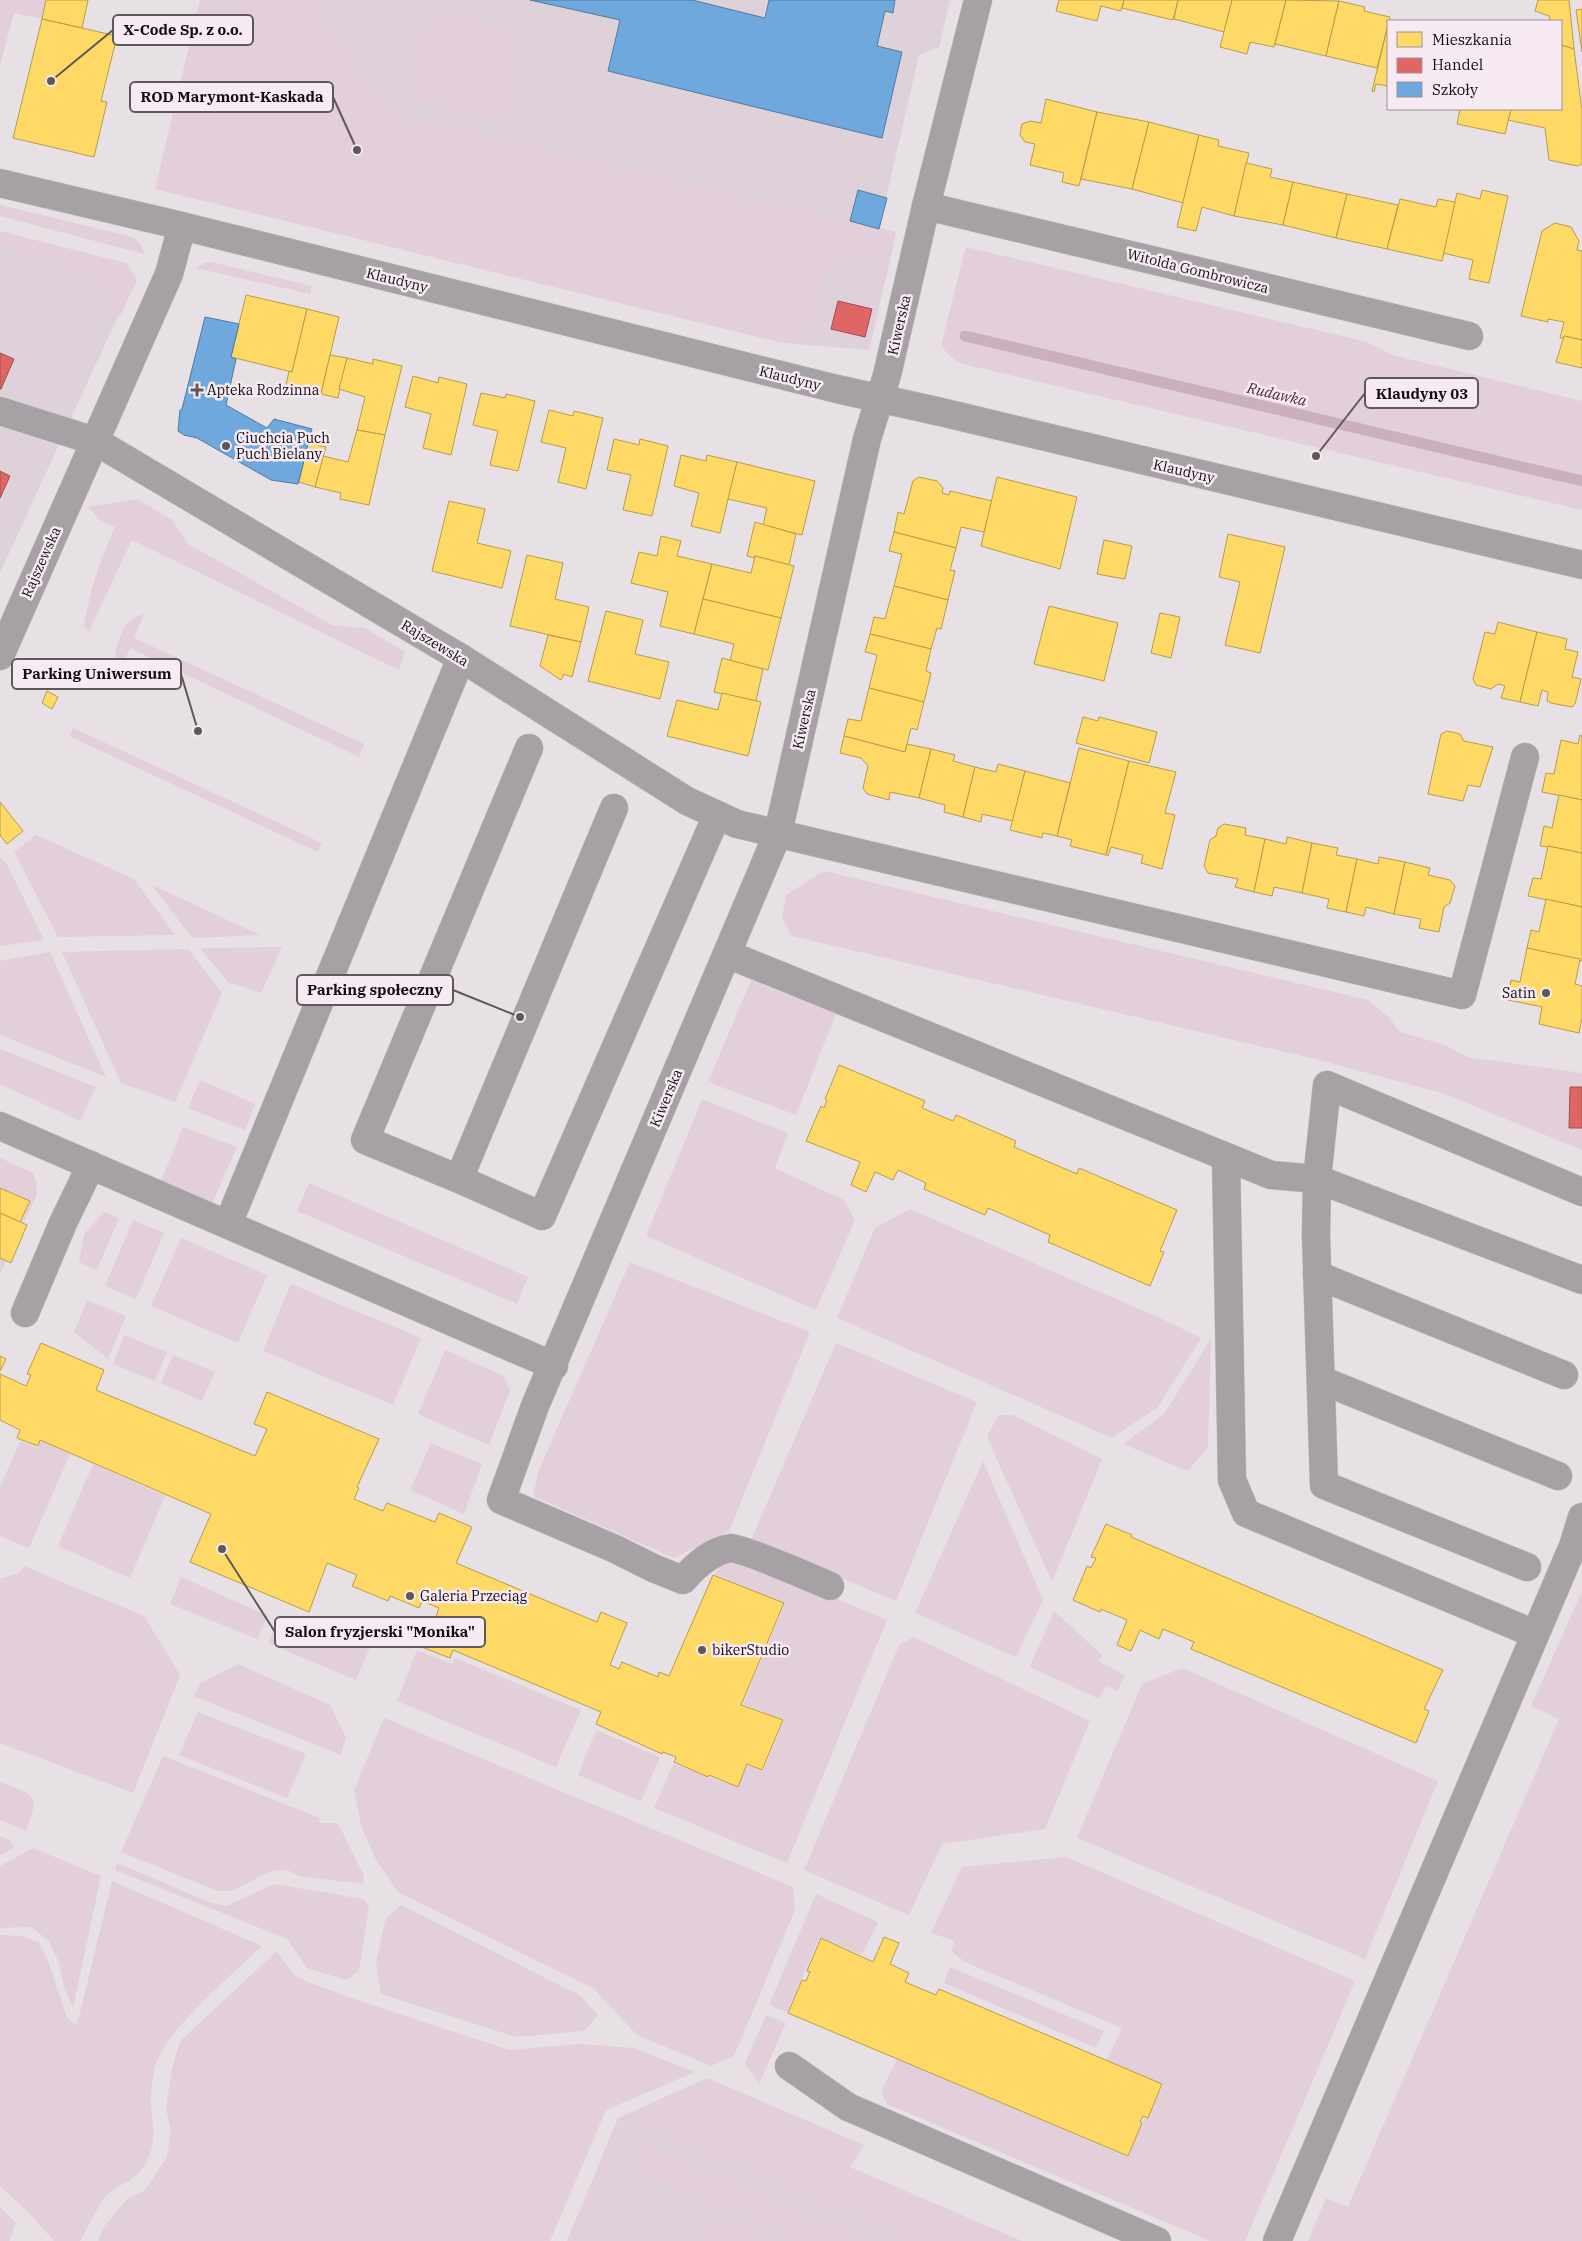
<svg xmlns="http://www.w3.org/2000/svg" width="1582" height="2241" font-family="'IBM Plex Serif',serif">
	<rect width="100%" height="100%" fill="#e7e0e4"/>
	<g fill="#ded1d9">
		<polygon points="314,0 950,0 939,47 919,55 879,229 386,111"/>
		<polygon points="0,244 134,281 0,573"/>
		<polygon points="832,251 889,265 869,350 807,345"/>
		<polygon points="624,2121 905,2241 574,2241"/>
	</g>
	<g fill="#e3cfda">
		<polygon points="0,0 46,0 42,19 14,13 0,65"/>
		<polygon points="200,0 314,0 386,111 896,232 889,265 832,252 807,345 778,342 155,189"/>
		<polygon points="438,10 513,29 507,49 433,29"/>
		<polygon points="422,28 522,54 504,124 403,98"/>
		<polygon points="0,205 133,237 141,245 144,254 0,216"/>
		<polygon points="0,231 126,263 137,280 120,316 110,318 101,316 111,292 17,249 0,246"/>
		<polygon points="966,247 1367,342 1392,355 1582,401 1582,510 959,363 946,352 941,345"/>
		<polygon points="211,262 312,286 310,294 196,268 204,263"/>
		<path d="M 137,499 L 172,520 L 188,544 L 332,625 L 365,628 L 405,652 L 399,670 L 132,540 L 89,631 L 84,627 C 90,589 99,563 115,527 L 100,520 L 88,507 Z"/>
		<path d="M 144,614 L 134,638 L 364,744 L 359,757 L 130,648 L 118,675 C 109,664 119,634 127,624 C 132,618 137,616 144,614 Z"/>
		<polygon points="73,728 322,843 318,852 69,736"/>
		<polygon points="36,835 134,879 175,935 58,937 14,852"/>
		<polygon points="0,857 7,864 44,940 0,946"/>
		<polygon points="824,871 1368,1000 1389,1017 1400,1032 1445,1045 1467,1057 1582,1073 1582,1087 1570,1087 1569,1128 1582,1128 1582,1150 1442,1093 1315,1059 792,936 782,918 786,895"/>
		<polygon points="152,885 260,935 192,938"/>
		<polygon points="282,947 261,993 228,982 200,948"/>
		<polygon points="188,949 222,993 175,1102 121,1083 62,952"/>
		<polygon points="50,952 106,1077 0,1035 0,961"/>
		<polygon points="751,980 836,1014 796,1115 708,1082"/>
		<polygon points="0,1049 96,1087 80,1121 0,1084"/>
		<polygon points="200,1080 255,1104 245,1130 188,1108"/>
		<polygon points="702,1099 788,1133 775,1168 844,1200 855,1220 816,1310 646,1236"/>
		<polygon points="183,1127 237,1147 212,1203 161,1181"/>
		<polygon points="0,1158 33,1173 37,1185 36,1196 0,1274"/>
		<polygon points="309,1183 528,1277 517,1304 297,1211"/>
		<polygon points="910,1209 1162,1319 1201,1338 1158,1407 1112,1438 837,1318 875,1228"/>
		<polygon points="104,1212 119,1218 97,1270 79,1262 84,1234"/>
		<polygon points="133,1220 164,1233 136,1299 105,1286"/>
		<polygon points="181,1238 267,1275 238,1343 151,1306"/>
		<polygon points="630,1262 810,1332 729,1531 674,1558 533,1496 538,1472"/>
		<polygon points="291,1284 421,1338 393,1405 263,1351"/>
		<polygon points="87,1300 126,1316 108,1359 74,1332"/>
		<polygon points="124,1335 167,1352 155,1381 113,1364"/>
		<polygon points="1211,1339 1208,1447 1188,1471 1123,1444 1164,1414"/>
		<polygon points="836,1343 977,1402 896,1601 751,1540"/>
		<polygon points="445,1350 504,1376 510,1390 489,1445 418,1414"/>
		<polygon points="173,1355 215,1372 202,1401 161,1383"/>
		<polygon points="998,1415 1013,1415 1102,1459 1052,1582 987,1437"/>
		<polygon points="20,1441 38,1448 41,1441 70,1454 29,1548 0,1536 0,1487"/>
		<polygon points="431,1443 482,1464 464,1514 410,1490"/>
		<polygon points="983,1461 1043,1600 1016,1657 915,1613"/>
		<polygon points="93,1464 165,1496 130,1578 58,1546"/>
		<polygon points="734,1555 887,1620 787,1863 654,1808 673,1764 738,1787 747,1765 763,1771 784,1720 743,1704 785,1604 714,1574 724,1561"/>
		<polygon points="24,1566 144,1616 180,1675 133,1793 0,1743 0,1579 19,1573"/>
		<polygon points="181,1577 268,1616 257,1639 170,1604"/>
		<polygon points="1582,1591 1582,2241 1308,2241 1326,2198 1348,2207 1559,1719 1531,1706"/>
		<polygon points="1054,1611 1102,1655 1099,1661 1125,1676 1117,1691 1106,1686 1099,1699 1030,1667"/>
		<polygon points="278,1621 327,1644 333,1629 371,1645 356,1680 268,1643"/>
		<polygon points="914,1637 1090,1721 1045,1829 942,1844 909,1915 804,1870 899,1645"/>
		<polygon points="417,1650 452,1664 455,1658 581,1710 556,1767 397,1701"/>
		<polygon points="238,1664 330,1705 346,1737 341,1755 193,1696 201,1683"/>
		<polygon points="1182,1668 1438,1781 1365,1959 1077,1838 1142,1684"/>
		<polygon points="198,1712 306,1754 287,1798 179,1755"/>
		<polygon points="384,1718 793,1887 795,1910 734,2056 711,2066 637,2035 594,1989 398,1892 375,1858 361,1825 354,1790"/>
		<polygon points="596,1730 660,1757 641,1801 578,1775"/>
		<polygon points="163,1756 320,1818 319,1823 338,1823 364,1876 363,1884 300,1876 287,1870 271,1871 232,1891 218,1891 121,1852"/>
		<path d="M 0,1782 C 35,1796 41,1793 26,1831 L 0,1820 Z"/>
		<polygon points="0,1836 11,1841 14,1848 0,1855"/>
		<polygon points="33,1848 101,1876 73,2008 65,1990 59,1963 49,1941 31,1927 0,1928 0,1866"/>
		<polygon points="1066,1857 1355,1981 1245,2241 1210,2241 887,2104 881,2091 897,2059 1128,2157 1145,2117 1148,2118 1163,2085 1107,2060 1122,2028 965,1962 951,1951 955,1941 931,1933 962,1867"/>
		<polygon points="117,1863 211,1903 227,1906 274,1884 363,1899 369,1906 359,1971 346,1980 307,1968 287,1939 115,1870"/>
		<path d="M 112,1881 L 262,1946 C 234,1973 159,2035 154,2071 C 152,2082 150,2095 151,2105 C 153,2125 156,2143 147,2161 C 137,2182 121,2182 107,2195 C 99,2204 87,2229 80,2241 L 54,2241 L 30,2214 L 0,2186 L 0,1935 L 22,1936 L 38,1942 L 47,1958 L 67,2018 L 77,2025 Z"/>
		<polygon points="816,1894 878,1922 862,1955 820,1937 787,2012 769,2005"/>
		<polygon points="401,1905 579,1995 598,2015 584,2031 516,2037 381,1994 376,1962 386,1918"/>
		<polygon points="277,1951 293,1974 308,1982 360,2001 509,2050 579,2044 634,2048 695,2072 606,2110 550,2241 98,2241 103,2228 127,2199 145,2190 167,2157 171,2130 166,2109 172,2069 180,2041"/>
		<polygon points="950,1967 1104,2031 1096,2048 944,1983"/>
		<polygon points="766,2015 786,2023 759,2084 745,2063"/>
		<polygon points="707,2078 864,2145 850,2167 1022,2241 905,2241 624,2121 578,2241 567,2241 618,2118"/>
		<polygon points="640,2141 871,2241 795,2241 629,2169"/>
		<polygon points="0,2207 16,2223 9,2241 0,2241"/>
		<polygon points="715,2215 779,2241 704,2241"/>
	</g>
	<g fill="#ffd966" stroke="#b89c4c">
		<polygon points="46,0 88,0 82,28 42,19"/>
		<polygon points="1059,0 1124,0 1121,11 1101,6 1097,21 1056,11"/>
		<polygon points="1124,0 1178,0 1173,20 1122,8"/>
		<polygon points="1178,0 1232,0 1224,32 1174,19"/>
		<polygon points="1232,0 1286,0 1274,47 1250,42 1247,54 1220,47"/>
		<polygon points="1286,0 1339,1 1326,56 1275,44"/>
		<polygon points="1538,0 1569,0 1574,49 1561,45 1561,21 1550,21 1549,16 1535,11"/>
		<polygon points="1339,1 1365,7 1364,11 1390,17 1377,68 1326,56"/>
		<polygon points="1582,9 1582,52 1576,10"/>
		<polygon points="42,19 117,36 101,101 107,102 94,157 13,138"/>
		<polygon points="1388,25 1388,86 1376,84 1374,92 1372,91"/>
		<polygon points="1561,45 1574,49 1582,110 1582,164 1577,166 1549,160 1545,128 1508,120 1511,109 1561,109"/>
		<polygon points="1046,99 1097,112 1079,186 1062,182 1064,173 1030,165 1035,144 1025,142 1020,135 1022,124 1030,121 1041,123"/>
		<polygon points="1460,109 1511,109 1505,134 1457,124"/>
		<polygon points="1097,112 1149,122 1132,189 1081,179"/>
		<polygon points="1149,122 1199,135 1183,203 1132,189"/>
		<polygon points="1199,135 1219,140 1218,146 1249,153 1234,216 1202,207 1196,231 1177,227"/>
		<polygon points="1246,163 1272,169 1270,177 1293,182 1283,225 1234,216"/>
		<polygon points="1293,182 1347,194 1336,238 1283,225"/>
		<polygon points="1482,190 1508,196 1489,283 1469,279 1473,260 1443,253 1457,193 1480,199"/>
		<polygon points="1347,194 1398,205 1387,249 1336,238"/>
		<polygon points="1400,199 1436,207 1438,199 1455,202 1442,261 1387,249"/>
		<polygon points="1555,223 1571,227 1579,241 1577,250 1582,251 1582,340 1564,336 1563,338 1560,338 1564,322 1548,319 1548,322 1521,316 1542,231"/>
		<polygon points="246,295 307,309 292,372 231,357"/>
		<polygon points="307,309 339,317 321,394 286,385 289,371 292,372"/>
		<polygon points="1564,336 1582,340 1582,368 1556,362"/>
		<polygon points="330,355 347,358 338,398 321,394"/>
		<polygon points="347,358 373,364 373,359 402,366 385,435 357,430 365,397 339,389"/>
		<polygon points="413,376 438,383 439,377 467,384 451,455 423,448 431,414 405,407"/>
		<polygon points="481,393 505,398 506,394 535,401 518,471 490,465 498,431 473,425"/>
		<polygon points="549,410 573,416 574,411 603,418 586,489 558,482 566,448 541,442"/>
		<polygon points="357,430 385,435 369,505 340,499 341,493 315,487 323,456 348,462"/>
		<polygon points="614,439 639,445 640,439 668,446 652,516 623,510 631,475 607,470"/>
		<polygon points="308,443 326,447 315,487 299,482"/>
		<polygon points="681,455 706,461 707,455 737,462 720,533 691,526 699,493 674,486"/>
		<polygon points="737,462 815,481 802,535 763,525 767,508 728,499"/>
		<polygon points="919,477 937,481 943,488 942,493 949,495 950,491 992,501 984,532 961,527 956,548 894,532 898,512 904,514 913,481"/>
		<polygon points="997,477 1077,497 1060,569 981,546"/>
		<polygon points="449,501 485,509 477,543 511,551 502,588 432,571"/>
		<polygon points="755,522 796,534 789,565 755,556 755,558 747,556"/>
		<polygon points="894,532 956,548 950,570 955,571 948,600 894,586 902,554 889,551"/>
		<polygon points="1228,534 1285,547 1260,653 1225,645 1240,582 1219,577"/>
		<polygon points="661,536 681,541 677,556 712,564 694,634 660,626 668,592 631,583 639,552 657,556"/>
		<polygon points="1104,540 1132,546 1125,579 1097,574"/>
		<polygon points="527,555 563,563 555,599 589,607 581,642 510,626"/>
		<polygon points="755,556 794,566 781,618 703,599 712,564 751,573"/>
		<polygon points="894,586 948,600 941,629 937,628 931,649 870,634 874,617 885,619"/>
		<polygon points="703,599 781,618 768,670 730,661 734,644 694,634"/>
		<polygon points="1049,606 1118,623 1104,681 1034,664"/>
		<polygon points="606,611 643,620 635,654 669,662 660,699 588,681"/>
		<polygon points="1160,613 1180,617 1171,658 1151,653"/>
		<polygon points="1498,622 1537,632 1520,702 1501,698 1505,686 1498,684 1491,689 1476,685 1473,679 1485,632 1495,634"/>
		<polygon points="1537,632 1567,639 1565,649 1578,652 1572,677 1581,679 1575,704 1572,707 1551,703 1547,701 1548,692 1542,690 1538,706 1520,702"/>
		<polygon points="870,634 931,649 926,671 931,673 924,702 869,688 877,655 865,652"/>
		<polygon points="548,635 581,642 572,677 564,674 561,680 540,666"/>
		<polygon points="722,658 763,669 756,701 714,692"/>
		<polygon points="869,688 924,702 917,730 911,728 905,752 844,736 848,719 861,721"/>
		<polygon points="47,691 58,697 52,709 42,703"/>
		<polygon points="722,693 761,702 748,756 667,736 677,700 718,710"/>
		<polygon points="1083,717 1098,721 1099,717 1157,732 1149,763 1076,743"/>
		<polygon points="1447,731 1460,734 1464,741 1493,747 1480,787 1468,785 1463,801 1428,794 1441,734"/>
		<polygon points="1580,735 1582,736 1582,800 1542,792 1546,773 1554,774 1561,740 1578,744"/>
		<polygon points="844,736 905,752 907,744 931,749 919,798 890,792 889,800 867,794 863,788 868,766 861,758 840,753"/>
		<polygon points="1079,748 1129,761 1106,855 1070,846 1072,840 1057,836"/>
		<polygon points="931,749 955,755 953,761 975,767 963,817 944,812 945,805 919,798"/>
		<polygon points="1129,761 1176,772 1165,813 1175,815 1162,869 1141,863 1143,855 1111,847 1108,856 1106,855"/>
		<polygon points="998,764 1025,771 1013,821 982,814 981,822 963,817 975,767 996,772"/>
		<polygon points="1025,771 1070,783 1057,836 1043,833 1042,838 1010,830"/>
		<polygon points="1559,795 1582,800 1582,853 1548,846 1548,847 1540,846 1544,826 1552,828"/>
		<polygon points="0,802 23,831 7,844 0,835"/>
		<polygon points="1224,824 1246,828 1245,835 1265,839 1254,892 1235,887 1238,879 1208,873 1204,866 1210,840 1216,836 1218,828"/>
		<polygon points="1287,837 1312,843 1302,893 1274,887 1272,896 1254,892 1265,839 1286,844"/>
		<polygon points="1312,843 1338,848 1336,855 1357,859 1346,912 1327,908 1329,899 1302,893"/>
		<polygon points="1548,846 1582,853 1582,907 1528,896 1533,878 1541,879"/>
		<polygon points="1379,857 1405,862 1394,914 1366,907 1364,916 1346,912 1357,859 1378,864"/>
		<polygon points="1405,862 1430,868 1428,875 1450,880 1455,886 1450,903 1444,907 1439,932 1419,928 1421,919 1394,914"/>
		<polygon points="1546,899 1582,907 1582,961 1527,948 1531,930 1539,932"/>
		<polygon points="1527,948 1580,959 1575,984 1582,986 1582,1018 1579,1033 1539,1024 1542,1007 1508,1000 1511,980 1520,982"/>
		<polygon points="839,1065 925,1101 922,1108 953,1121 956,1115 1016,1141 1014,1147 1077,1174 1079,1168 1177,1210 1160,1251 1164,1252 1150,1286 1048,1242 1050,1235 988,1208 985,1215 924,1189 926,1183 898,1170 893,1180 875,1172 866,1192 851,1185 860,1162 806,1141 821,1106 824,1108 827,1100 825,1099"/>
		<polygon points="0,1188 30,1201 20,1222 0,1213"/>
		<polygon points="0,1213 27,1225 11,1263 0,1258"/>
		<polygon points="41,1343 104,1370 96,1390 255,1456 267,1429 254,1424 267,1392 379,1439 357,1487 359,1488 354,1499 383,1511 387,1503 435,1522 439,1513 472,1527 456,1563 597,1622 601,1612 627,1623 610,1665 619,1669 622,1662 658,1677 659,1672 669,1676 713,1575 784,1603 741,1705 783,1720 762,1770 747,1764 738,1787 709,1775 708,1777 674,1762 676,1757 663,1752 662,1754 596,1724 601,1712 453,1650 450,1658 419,1646 431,1618 435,1619 439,1608 422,1601 419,1608 390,1596 388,1601 352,1586 357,1575 327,1563 309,1612 190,1562 211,1514 40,1440 38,1446 17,1438 20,1430 0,1420 0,1374 26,1386 31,1375 27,1374"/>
		<polygon points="0,1356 6,1359 0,1371"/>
		<polygon points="1106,1524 1132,1535 1131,1537 1443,1670 1424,1709 1429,1711 1416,1743 1191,1649 1194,1642 1163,1629 1159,1639 1140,1630 1131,1651 1117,1645 1127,1620 1101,1609 1100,1612 1073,1600 1087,1566 1091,1568 1096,1558 1091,1557"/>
		<polygon points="884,1937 899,1943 890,1964 909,1973 905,1982 936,1995 939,1989 1162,2084 1148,2118 1143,2116 1140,2122 1142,2123 1128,2156 788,2013 802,1980 806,1981 810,1972 807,1971 821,1938 873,1962"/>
	</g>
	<g fill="#e06666" stroke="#a24c4c">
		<polygon points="838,301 872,309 865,337 831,329"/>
		<polygon points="0,353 14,359 1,389 0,389"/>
		<polygon points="0,471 10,476 0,498"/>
		<polygon points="1570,1087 1582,1087 1582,1128 1569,1128"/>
	</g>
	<g fill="#6fa8dc" stroke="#537a9f">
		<polygon points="530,0 692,0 765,18 769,0 895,0 893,13 885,11 877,46 902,52 882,138 608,71 620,20"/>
		<polygon points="858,190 887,198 879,229 850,221"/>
		<polygon points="205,317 239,324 231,357 236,359 226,405 267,428 274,419 312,429 298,484 271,480 197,438 184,435 178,431 180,410 182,409"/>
	</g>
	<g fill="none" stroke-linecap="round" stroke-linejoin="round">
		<polyline stroke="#caafbf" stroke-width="11" points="965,336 1582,481"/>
		<defs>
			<g id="minor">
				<polyline points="0,183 182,226 837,389 941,412 1582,565"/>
				<polyline points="926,206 1469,336"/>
				<polyline points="0,411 95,441 461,658 687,801 737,824 1462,995 1525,757"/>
				<polyline points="0,656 169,274 182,226"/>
				<polyline points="614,808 459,1179 542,1216 717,815"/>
				<polyline points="727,954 1271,1175 1317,1179 1582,1280"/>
				<polyline points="0,1126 554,1366"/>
				<polyline points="1226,1157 1232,1480 1246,1513 1535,1634"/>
				<polyline points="459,1179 365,1140 529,748"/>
				<polyline points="228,1224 461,658"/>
				<polyline points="1317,1275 1564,1375"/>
				<polyline points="25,1313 63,1223 91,1165"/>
				<polyline points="1321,1380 1558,1476"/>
				<polyline points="1527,1567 1324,1485 1316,1235 1317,1179 1327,1085 1582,1192"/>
				<path d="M 830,1586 C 816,1580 740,1547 731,1548 C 711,1551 696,1565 683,1580 L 653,1568 L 615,1549 L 501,1500 L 535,1406 L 778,833 L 867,439 L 887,375 L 926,206 L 978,0"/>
				<polyline points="789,2066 848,2107 1157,2241"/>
				<polyline points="1277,2241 1573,1546 1582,1517"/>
			</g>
		</defs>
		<use href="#minor" stroke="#c4bfc2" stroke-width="29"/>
		<use href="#minor" stroke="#a6a1a4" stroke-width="28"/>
	</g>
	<g fill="#5d585a" stroke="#f8eaf2" stroke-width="2">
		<path d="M194.5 382.5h5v5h5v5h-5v5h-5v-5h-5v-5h5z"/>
		<circle cx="226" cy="446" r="5"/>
		<circle cx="1546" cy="993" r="5"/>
		<circle cx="410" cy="1596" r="5"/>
		<circle cx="702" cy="1650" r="5"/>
	</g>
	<g text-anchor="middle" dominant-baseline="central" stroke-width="5" stroke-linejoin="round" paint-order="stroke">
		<g font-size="14" fill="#120e10" stroke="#f8eaf2">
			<text transform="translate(1198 271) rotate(14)">Witolda Gombrowicza</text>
			<text transform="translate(397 280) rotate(14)">Klaudyny</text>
			<text transform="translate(899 325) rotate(-77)">Kiwerska</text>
			<text transform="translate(790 378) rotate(14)">Klaudyny</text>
			<text transform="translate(1184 471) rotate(13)">Klaudyny</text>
			<text transform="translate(41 562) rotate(-66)">Rajszewska</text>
			<text transform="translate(435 643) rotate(31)">Rajszewska</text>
			<text transform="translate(804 719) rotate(-77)">Kiwerska</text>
			<text transform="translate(666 1098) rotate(-67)">Kiwerska</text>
		</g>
		<g font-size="14" fill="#120e10" stroke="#f8eaf2" text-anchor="start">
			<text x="207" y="390">Apteka Rodzinna</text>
			<text x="236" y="438">Ciuchcia Puch<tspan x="236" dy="16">Puch Bielany</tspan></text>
			<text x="1536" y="993" text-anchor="end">Satin</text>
			<text x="420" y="1596">Galeria Przeciąg</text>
			<text x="712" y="1650">bikerStudio</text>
		</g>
		<g font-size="15" font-style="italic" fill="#532543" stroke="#f8eaf2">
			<text transform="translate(1277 394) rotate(13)">Rudawka</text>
		</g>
	</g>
	<path fill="none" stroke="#5d585a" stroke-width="2" d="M51 81L113 30M357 150L333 97M1316 456L1365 393M198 731L181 674M520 1017L453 990M222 1549L275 1632"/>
	<g fill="#5d585a" stroke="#f8eaf2" stroke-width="2">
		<circle cx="51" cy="81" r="5"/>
		<circle cx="357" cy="150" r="5"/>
		<circle cx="1316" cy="456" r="5"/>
		<circle cx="198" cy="731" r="5"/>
		<circle cx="520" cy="1017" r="5"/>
		<circle cx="222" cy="1549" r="5"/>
	</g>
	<g fill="#f8eaf2" stroke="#5d585a" stroke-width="2">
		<rect x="113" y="15" width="140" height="30" rx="5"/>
		<rect x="130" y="82" width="203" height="30" rx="5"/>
		<rect x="1365" y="378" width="113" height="30" rx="5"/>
		<rect x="12" y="659" width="169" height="30" rx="5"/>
		<rect x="297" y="975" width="156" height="30" rx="5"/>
		<rect x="275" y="1617" width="210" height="30" rx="5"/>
	</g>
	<g font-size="15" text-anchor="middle" font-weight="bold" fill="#120e10">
		<text x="183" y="35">X-Code Sp. z o.o.</text>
		<text x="232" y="102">ROD Marymont-Kaskada</text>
		<text x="1422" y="399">Klaudyny 03</text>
		<text x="97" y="679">Parking Uniwersum</text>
		<text x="375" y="995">Parking społeczny</text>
		<text x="380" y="1637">Salon fryzjerski "Monika"</text>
	</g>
	<rect x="1387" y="20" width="175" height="90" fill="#f8eaf2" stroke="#9c9298"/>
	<rect x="1397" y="32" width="25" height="15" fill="#ffd966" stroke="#9c9298"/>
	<text x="1432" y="45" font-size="15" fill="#120e10">Mieszkania</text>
	<rect x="1397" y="58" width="25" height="15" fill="#e06666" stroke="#9c9298"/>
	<text x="1432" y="70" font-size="15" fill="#120e10">Handel</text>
	<rect x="1397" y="82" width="25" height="15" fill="#6fa8dc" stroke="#9c9298"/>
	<text x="1432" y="95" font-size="15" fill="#120e10">Szkoły</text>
</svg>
